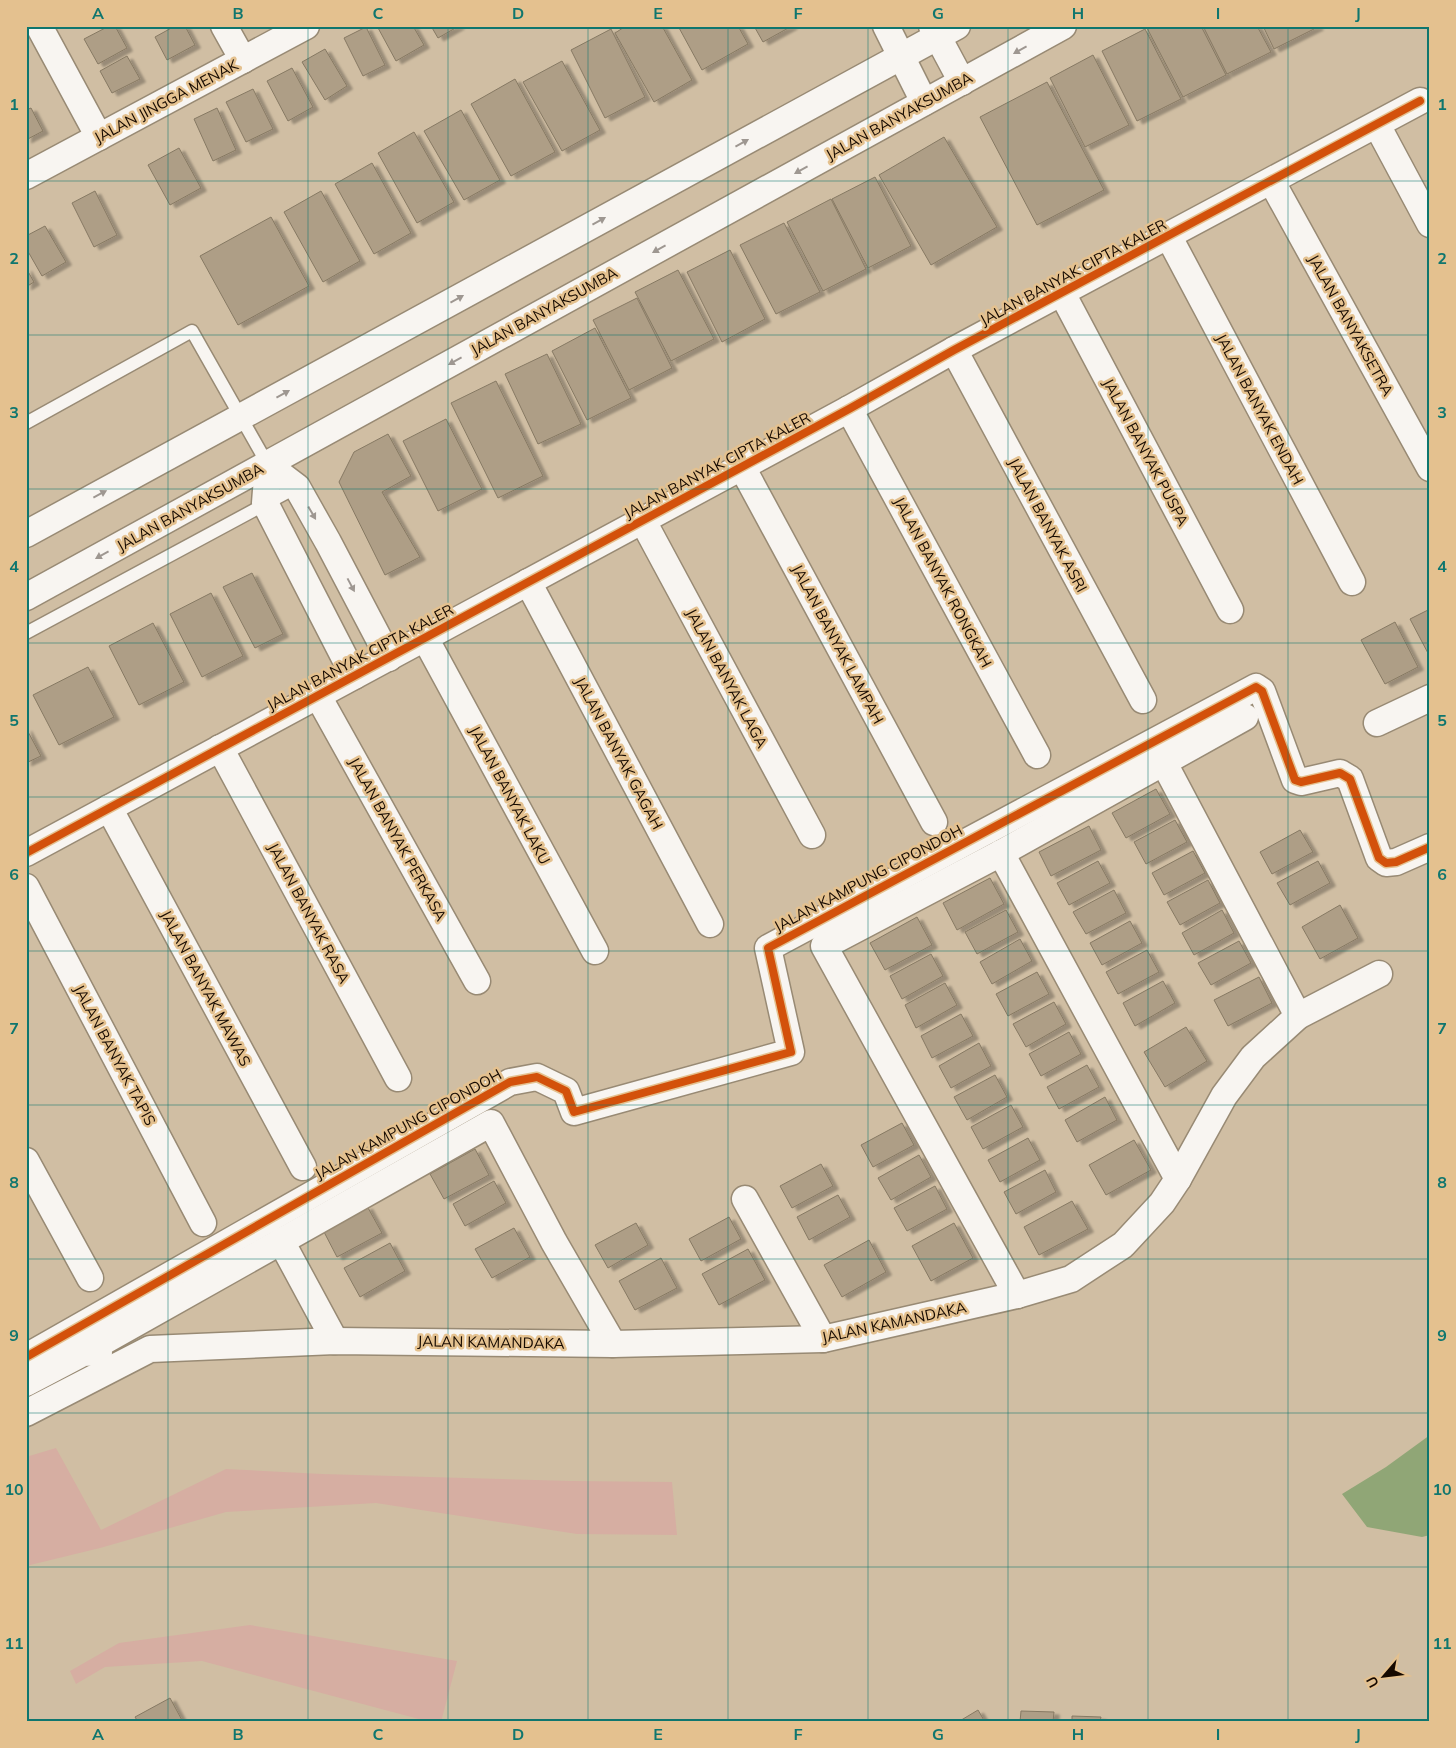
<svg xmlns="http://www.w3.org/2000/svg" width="1456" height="1748" font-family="Mulish,sans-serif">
	<defs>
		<filter id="shadow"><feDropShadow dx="5.5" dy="3" stdDeviation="1" flood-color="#0004"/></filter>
	</defs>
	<rect width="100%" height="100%" fill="#d0bea3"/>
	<g fill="#d6aea2">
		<polygon points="56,1448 101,1530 226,1469 322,1474 571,1481 672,1482 677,1535 577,1534 376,1503 226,1512 100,1548 26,1566 26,1457"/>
		<polygon points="250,1625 457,1661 441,1722 430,1722 202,1661 105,1667 76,1684 70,1671 119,1643"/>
	</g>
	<polygon fill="#90a676" points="1430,1435 1430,1535 1422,1537 1367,1527 1342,1494 1386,1467"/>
	<g fill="#ae9e86" stroke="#867963" filter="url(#shadow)">
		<polygon points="109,26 115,26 127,48 98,64 84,39"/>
		<polygon points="175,26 185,26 195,45 167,60 155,37"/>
		<polygon points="377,26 413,26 424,45 396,61"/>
		<polygon points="431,26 459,26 438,38"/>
		<polygon points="626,26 662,26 692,80 654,102 615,33"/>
		<polygon points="678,26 738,26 748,44 702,70"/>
		<polygon points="754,26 792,26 763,42"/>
		<polygon points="1149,26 1201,26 1226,75 1183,97 1147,28"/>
		<polygon points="1203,26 1257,26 1271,52 1227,74"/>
		<polygon points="1263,26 1317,26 1318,27 1274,49"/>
		<polygon points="366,27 385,65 363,76 344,38"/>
		<polygon points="611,29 645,97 605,118 571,50"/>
		<polygon points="1145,29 1181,99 1137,121 1102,51"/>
		<polygon points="325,49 347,86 325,100 302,62"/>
		<polygon points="1093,55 1129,125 1085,147 1050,78"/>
		<polygon points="127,56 140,79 112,93 100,71"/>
		<polygon points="562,61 600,130 562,151 523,82"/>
		<polygon points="292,68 313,107 288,121 267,81"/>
		<polygon points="515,79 555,152 511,176 471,104"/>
		<polygon points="1047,82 1104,190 1037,225 980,117"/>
		<polygon points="253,89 273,129 246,142 226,102"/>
		<polygon points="31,108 43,131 26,140 26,110"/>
		<polygon points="217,108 236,150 213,161 194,119"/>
		<polygon points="461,110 500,180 464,200 424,131"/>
		<polygon points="414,132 454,202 417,223 378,153"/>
		<polygon points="944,137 997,227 931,265 879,175"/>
		<polygon points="179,148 201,188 170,205 148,165"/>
		<polygon points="372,163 411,233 374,254 335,184"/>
		<polygon points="875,177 911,246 868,268 832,199"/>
		<polygon points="95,191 117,235 94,247 72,203"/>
		<polygon points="321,191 360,261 323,282 284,212"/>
		<polygon points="831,199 866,269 823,291 787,222"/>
		<polygon points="271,217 309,286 238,325 200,256"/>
		<polygon points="784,223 820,292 776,314 740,245"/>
		<polygon points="45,226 66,262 42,276 26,248 26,236"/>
		<polygon points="730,250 765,319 722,342 687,272"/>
		<polygon points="26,268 34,282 26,287"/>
		<polygon points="678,270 714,339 671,361 635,292"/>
		<polygon points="637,298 672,368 629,390 593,320"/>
		<polygon points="595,328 631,398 587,420 552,351"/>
		<polygon points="547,354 581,424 538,444 505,374"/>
		<polygon points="496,381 543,476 498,498 451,403"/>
		<polygon points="446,419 482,489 438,511 403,441"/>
		<polygon points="388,434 411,476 382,492 420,557 385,575 339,482 354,452"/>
		<polygon points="252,573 283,634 255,648 223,587"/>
		<polygon points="211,593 243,656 202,677 170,614"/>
		<polygon points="1430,609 1430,657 1410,619"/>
		<polygon points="1395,622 1418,667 1385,684 1361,640"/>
		<polygon points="153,623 184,682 139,705 109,646"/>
		<polygon points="88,667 114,717 59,745 33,695"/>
		<polygon points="26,728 41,756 26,763"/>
		<polygon points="1156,789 1170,814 1126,838 1112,813"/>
		<polygon points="1175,820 1187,842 1146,864 1134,842"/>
		<polygon points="1089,826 1101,850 1051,876 1039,852"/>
		<polygon points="1300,830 1313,852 1272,874 1260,852"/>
		<polygon points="1193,851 1205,873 1164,895 1152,873"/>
		<polygon points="1098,861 1110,883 1069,905 1057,883"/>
		<polygon points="1318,861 1330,883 1290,905 1277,883"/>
		<polygon points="990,878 1004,904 957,930 943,903"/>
		<polygon points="1208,880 1220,903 1180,925 1167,902"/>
		<polygon points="1114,890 1126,913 1086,934 1073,912"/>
		<polygon points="1340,905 1358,938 1320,959 1302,927"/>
		<polygon points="1006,910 1018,932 977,954 965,932"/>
		<polygon points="1222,910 1234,933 1194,955 1182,933"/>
		<polygon points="917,917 932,945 885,970 870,943"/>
		<polygon points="1130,921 1142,943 1102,965 1090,943"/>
		<polygon points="1020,939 1032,961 992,984 980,962"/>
		<polygon points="1239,941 1251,963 1211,985 1198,963"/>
		<polygon points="1147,950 1159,972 1118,994 1106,972"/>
		<polygon points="931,954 943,976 902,999 890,976"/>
		<polygon points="1037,972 1049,994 1008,1016 996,994"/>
		<polygon points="1259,977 1272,1003 1228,1026 1214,1000"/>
		<polygon points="1163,981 1175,1003 1135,1026 1123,1003"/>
		<polygon points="945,983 957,1005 916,1028 905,1005"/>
		<polygon points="1054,1002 1066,1024 1026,1047 1013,1024"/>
		<polygon points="961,1014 973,1036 932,1058 921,1036"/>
		<polygon points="1186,1027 1207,1061 1165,1087 1144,1052"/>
		<polygon points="1069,1032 1081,1054 1041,1076 1029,1054"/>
		<polygon points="979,1043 991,1066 951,1088 939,1066"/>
		<polygon points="1087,1065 1099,1087 1059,1109 1047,1087"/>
		<polygon points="995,1075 1007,1097 967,1120 954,1097"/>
		<polygon points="1105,1097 1117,1120 1077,1142 1065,1120"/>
		<polygon points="1011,1105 1023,1127 983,1149 971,1127"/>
		<polygon points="902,1123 914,1145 873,1167 861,1145"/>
		<polygon points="1028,1138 1040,1160 1000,1182 988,1160"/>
		<polygon points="1134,1140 1151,1170 1106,1195 1089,1165"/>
		<polygon points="475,1149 489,1175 444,1199 430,1174"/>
		<polygon points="919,1155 931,1177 891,1200 878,1178"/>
		<polygon points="821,1164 833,1186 792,1208 780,1186"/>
		<polygon points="1045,1170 1056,1192 1016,1214 1004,1192"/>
		<polygon points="494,1181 506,1203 465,1226 453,1204"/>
		<polygon points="935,1186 947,1209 907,1231 894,1208"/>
		<polygon points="838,1195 850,1217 809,1240 797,1217"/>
		<polygon points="1072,1201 1088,1229 1039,1255 1024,1227"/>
		<polygon points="367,1206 382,1233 337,1257 323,1230"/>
		<polygon points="729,1217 741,1239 701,1261 689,1239"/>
		<polygon points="636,1223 648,1245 608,1268 595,1245"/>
		<polygon points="954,1223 973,1258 931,1281 912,1246"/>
		<polygon points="514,1228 530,1257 492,1278 475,1249"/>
		<polygon points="869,1240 886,1272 842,1297 824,1265"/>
		<polygon points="390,1243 405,1271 360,1297 344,1268"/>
		<polygon points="748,1249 765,1280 719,1305 702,1274"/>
		<polygon points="661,1258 677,1288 635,1310 619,1281"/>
		<polygon points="170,1698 183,1722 138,1722 135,1717"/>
		<polygon points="978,1710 985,1722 958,1722"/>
		<polygon points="1021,1711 1054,1712 1053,1722 1020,1722"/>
		<polygon points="1072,1716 1101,1717 1100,1722 1072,1722"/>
	</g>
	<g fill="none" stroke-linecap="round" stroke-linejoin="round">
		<defs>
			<g id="service">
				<polyline points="26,423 192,331 268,465"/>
				<polyline points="26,633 297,487"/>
			</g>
			<g id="minor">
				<polyline points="39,26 99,137"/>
				<polyline points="224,26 243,60"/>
				<polyline points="886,26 924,102"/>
				<polyline points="932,26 962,82"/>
				<polyline points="1377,125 1430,224"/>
				<polyline points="26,176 306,26"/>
				<polyline points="1272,182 1430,468"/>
				<polyline points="1169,237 1352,582"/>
				<polyline points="1062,293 1230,610"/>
				<polyline points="954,350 1143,700"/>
				<polyline points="849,409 1037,755"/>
				<polyline points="268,465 265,503 354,676"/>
				<polyline points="268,465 297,487 328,542 389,658"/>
				<polyline points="742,467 934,822"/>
				<polyline points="643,521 812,835"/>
				<polyline points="26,534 957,26"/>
				<polyline points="528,582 710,924"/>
				<polyline points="26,597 1063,26"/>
				<polyline points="425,638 595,951"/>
				<polyline points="318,696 477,981"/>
				<polyline points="1377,723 1430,698"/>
				<polyline points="220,748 398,1078"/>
				<polyline points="1164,763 1298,1016"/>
				<polyline points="109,808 303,1167"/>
				<polyline points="26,853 849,409 954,350 1420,101"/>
				<polyline points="1001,853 1178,1179"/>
				<polyline points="26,887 203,1223"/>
				<polyline points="26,1161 90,1278"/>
				<polyline points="745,1199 823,1339"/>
				<polyline points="281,1241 335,1341"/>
				<polyline points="1017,1295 824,946 1001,853 1245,717"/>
				<polyline points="83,1353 491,1123 554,1242 613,1344"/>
				<polyline points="26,1357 510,1082 537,1077 566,1091 574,1112 791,1052 768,948 1256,687 1262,691 1295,780 1301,782 1340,773 1350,779 1379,858 1386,863 1396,862 1430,847"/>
				<polyline points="26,1383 83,1353 99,1352"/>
				<polyline points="26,1413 150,1349 335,1341 613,1344 823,1339 1017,1295 1071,1279 1123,1245 1162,1203 1178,1179 1224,1096 1253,1057 1298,1016 1379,974"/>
			</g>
		</defs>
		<use href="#service" stroke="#988a74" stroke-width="15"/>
		<use href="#minor" stroke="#988a74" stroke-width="29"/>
		<use href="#service" stroke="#f8f5f1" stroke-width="12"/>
		<use href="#minor" stroke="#f8f5f1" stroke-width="26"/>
		<defs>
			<g id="cycleway">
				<polyline points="26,853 849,409 954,350 1420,101"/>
				<polyline points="26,1357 510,1082 537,1077 566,1091 574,1112 791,1052 768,948 1256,687 1262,691 1295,780 1301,782 1340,773 1350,779 1379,858 1386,863 1396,862 1430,847"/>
			</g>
		</defs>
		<use href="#cycleway" stroke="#e4c18f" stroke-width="11"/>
		<use href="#cycleway" stroke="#d3510b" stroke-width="8"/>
	</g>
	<defs><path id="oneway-solid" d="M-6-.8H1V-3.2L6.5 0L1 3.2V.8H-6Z" transform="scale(1.25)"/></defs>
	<g fill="#9e9791">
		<use href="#oneway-solid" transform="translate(1020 50) rotate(151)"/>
		<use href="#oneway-solid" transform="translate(742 143) rotate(-29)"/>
		<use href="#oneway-solid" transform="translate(801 170) rotate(151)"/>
		<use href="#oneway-solid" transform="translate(599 221) rotate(-29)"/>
		<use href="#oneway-solid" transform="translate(659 249) rotate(151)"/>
		<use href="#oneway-solid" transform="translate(457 299) rotate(-29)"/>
		<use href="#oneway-solid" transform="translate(455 361) rotate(151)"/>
		<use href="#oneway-solid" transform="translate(283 394) rotate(-29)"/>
		<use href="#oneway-solid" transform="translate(100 494) rotate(-28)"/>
		<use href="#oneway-solid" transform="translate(312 513) rotate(60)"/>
		<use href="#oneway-solid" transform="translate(102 555) rotate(151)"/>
		<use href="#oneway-solid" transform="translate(351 585) rotate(62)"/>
	</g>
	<path fill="none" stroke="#0f766e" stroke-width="1" stroke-opacity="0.55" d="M 168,26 L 168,1722M 308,26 L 308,1722M 448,26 L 448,1722M 588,26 L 588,1722M 728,26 L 728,1722M 868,26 L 868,1722M 1008,26 L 1008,1722M 1148,26 L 1148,1722M 1288,26 L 1288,1722M 26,181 L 1430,181M 26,335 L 1430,335M 26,489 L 1430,489M 26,643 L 1430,643M 26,797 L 1430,797M 26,951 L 1430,951M 26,1105 L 1430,1105M 26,1259 L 1430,1259M 26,1413 L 1430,1413M 26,1567 L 1430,1567"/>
	<g text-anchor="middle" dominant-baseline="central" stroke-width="5" stroke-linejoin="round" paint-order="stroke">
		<g font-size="15" fill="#160a00" stroke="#e4c18f">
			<text transform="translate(166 101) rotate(-28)">JALAN JINGGA MENAK</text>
			<text transform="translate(899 116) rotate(-29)">JALAN BANYAKSUMBA</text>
			<text transform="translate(1073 272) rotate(-28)">JALAN BANYAK CIPTA KALER</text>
			<text transform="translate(544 311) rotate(-29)">JALAN BANYAKSUMBA</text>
			<text transform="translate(1351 325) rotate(61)">JALAN BANYAKSETRA</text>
			<text transform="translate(1260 409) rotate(62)">JALAN BANYAK ENDAH</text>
			<text transform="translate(1146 452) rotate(62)">JALAN BANYAK PUSPA</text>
			<text transform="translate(717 465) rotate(-28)">JALAN BANYAK CIPTA KALER</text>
			<text transform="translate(190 507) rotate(-29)">JALAN BANYAKSUMBA</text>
			<text transform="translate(1048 525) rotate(62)">JALAN BANYAK ASRI</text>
			<text transform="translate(943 582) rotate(62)">JALAN BANYAK RONGKAH</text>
			<text transform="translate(838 644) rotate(62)">JALAN BANYAK LAMPAH</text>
			<text transform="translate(360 657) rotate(-28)">JALAN BANYAK CIPTA KALER</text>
			<text transform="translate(727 678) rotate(62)">JALAN BANYAK LAGA</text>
			<text transform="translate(619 753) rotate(62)">JALAN BANYAK GAGAH</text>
			<text transform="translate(510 795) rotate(62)">JALAN BANYAK LAKU</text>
			<text transform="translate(398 839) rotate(61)">JALAN BANYAK PERKASA</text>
			<text transform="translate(868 878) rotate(-28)">JALAN KAMPUNG CIPONDOH</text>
			<text transform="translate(309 913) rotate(62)">JALAN BANYAK RASA</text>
			<text transform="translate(206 988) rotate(62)">JALAN BANYAK MAWAS</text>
			<text transform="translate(115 1055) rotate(62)">JALAN BANYAK TAPIS</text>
			<text transform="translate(408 1124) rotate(-29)">JALAN KAMPUNG CIPONDOH</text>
			<text transform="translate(894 1322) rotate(-12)">JALAN KAMANDAKA</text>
			<text transform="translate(491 1342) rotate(1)">JALAN KAMANDAKA</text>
		</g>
	</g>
	<rect width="1456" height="1748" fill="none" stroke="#e4c18f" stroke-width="55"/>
	<g transform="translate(1384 1676) rotate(242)" stroke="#e4c18f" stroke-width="4" paint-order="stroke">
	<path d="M0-4L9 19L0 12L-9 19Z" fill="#160a00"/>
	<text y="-8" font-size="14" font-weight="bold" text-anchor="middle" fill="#160a00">U</text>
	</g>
	<rect x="28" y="28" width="1400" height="1692" fill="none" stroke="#0f766e" stroke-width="2"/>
	<g font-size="16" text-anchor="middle" font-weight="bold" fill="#0f766e">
		<text x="98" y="19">A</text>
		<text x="238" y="19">B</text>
		<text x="378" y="19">C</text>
		<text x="518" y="19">D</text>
		<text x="658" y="19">E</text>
		<text x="798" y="19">F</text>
		<text x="938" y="19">G</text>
		<text x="1078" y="19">H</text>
		<text x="1218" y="19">I</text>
		<text x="1358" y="19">J</text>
		<text x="14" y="110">1</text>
		<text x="1442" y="110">1</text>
		<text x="14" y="264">2</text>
		<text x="1442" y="264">2</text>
		<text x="14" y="418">3</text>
		<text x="1442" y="418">3</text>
		<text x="14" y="572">4</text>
		<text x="1442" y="572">4</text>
		<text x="14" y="726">5</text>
		<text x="1442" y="726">5</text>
		<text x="14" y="880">6</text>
		<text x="1442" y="880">6</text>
		<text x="14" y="1034">7</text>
		<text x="1442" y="1034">7</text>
		<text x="14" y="1188">8</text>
		<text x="1442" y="1188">8</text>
		<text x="14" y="1341">9</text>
		<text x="1442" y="1341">9</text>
		<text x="14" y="1495">10</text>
		<text x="1442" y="1495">10</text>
		<text x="14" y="1649">11</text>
		<text x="1442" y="1649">11</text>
		<text x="98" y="1740">A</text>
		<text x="238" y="1740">B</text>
		<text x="378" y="1740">C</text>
		<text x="518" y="1740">D</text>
		<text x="658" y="1740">E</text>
		<text x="798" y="1740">F</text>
		<text x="938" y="1740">G</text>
		<text x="1078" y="1740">H</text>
		<text x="1218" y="1740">I</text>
		<text x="1358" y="1740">J</text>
	</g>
</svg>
